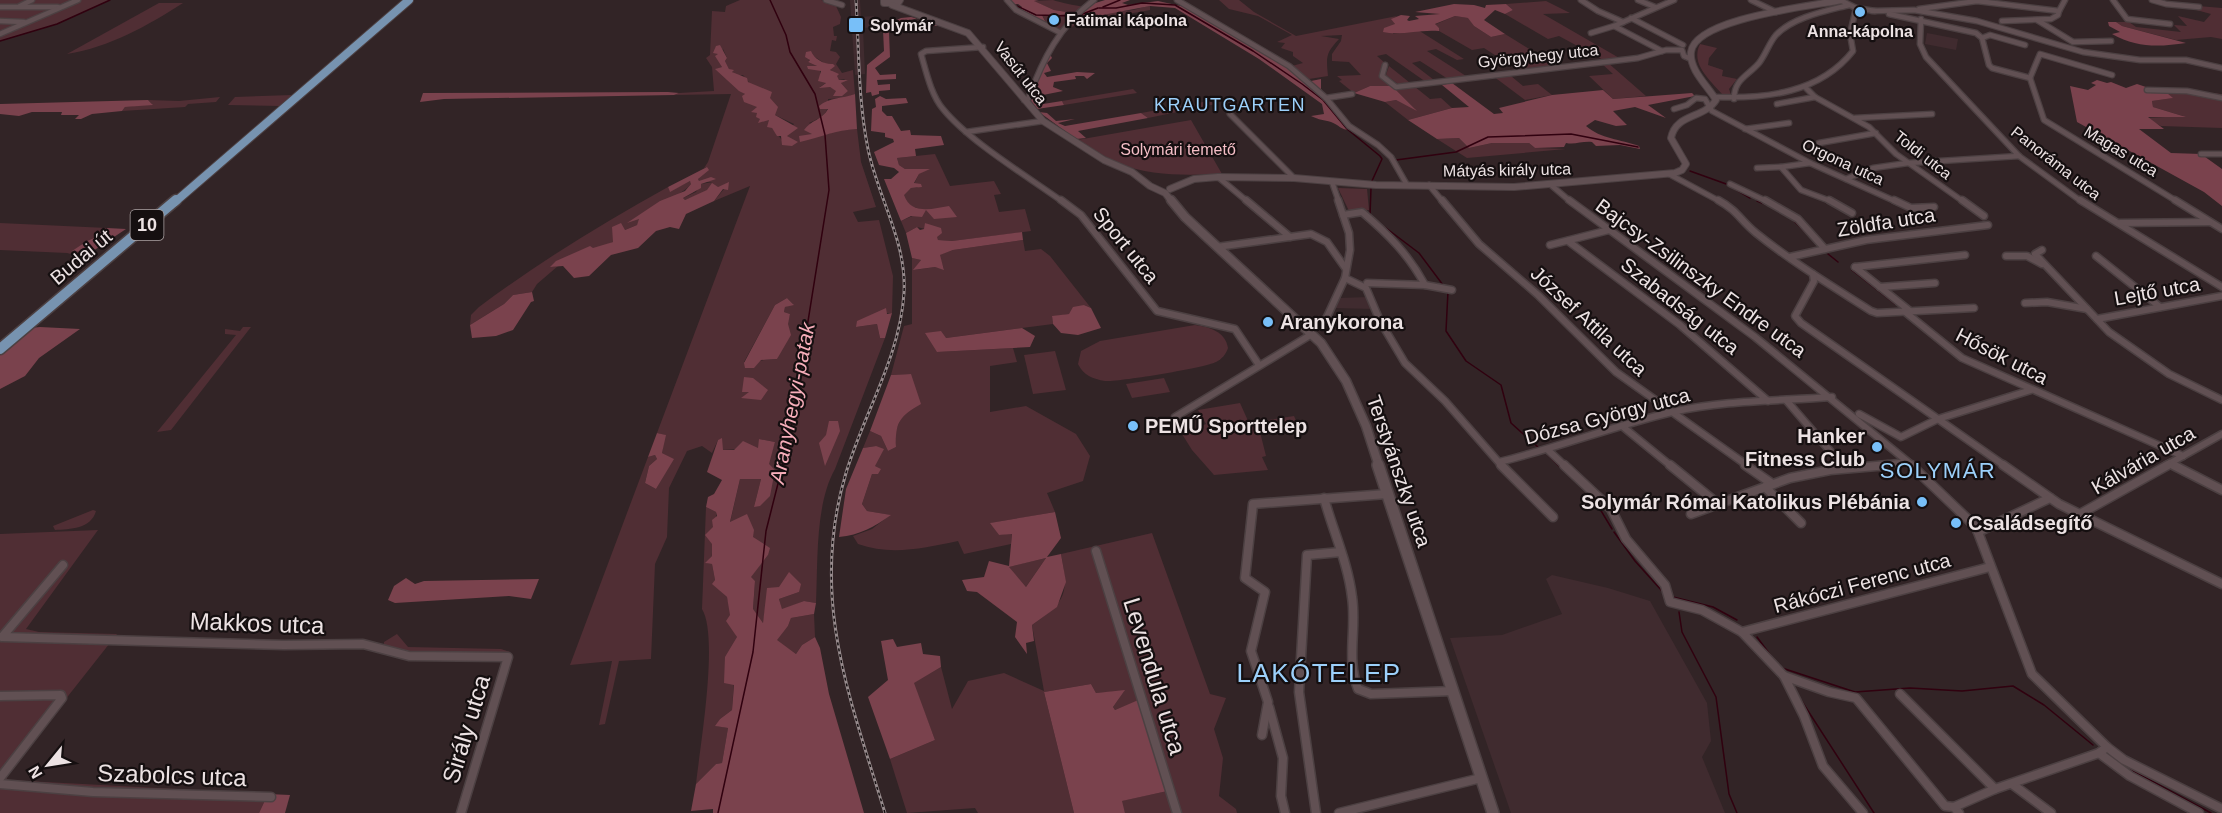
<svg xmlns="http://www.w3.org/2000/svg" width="2222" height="813" font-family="Arial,sans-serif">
	<rect width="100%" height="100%" fill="#322426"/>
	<g fill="#402b2f">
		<polygon points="850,0 860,0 861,17 874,16 875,27 863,28 865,74 855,75"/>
		<polygon points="1927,33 1958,39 1956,50 1925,44"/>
		<polygon points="1369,297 1373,309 1335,308 1339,298"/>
		<polygon points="1552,575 1608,588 1650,601 1707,703 1711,741 1702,757 1725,813 1511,813 1450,638 1502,635 1562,614 1546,579"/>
	</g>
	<g fill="#502e34" fill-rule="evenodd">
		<polygon points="0,0 110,0 57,24 0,41"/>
		<path d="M 740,0 L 821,0 L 837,5 L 836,6 L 841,17 L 840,24 L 833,27 L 834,36 L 837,36 L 836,41 L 832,40 L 830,51 L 836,52 L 840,57 L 836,64 L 842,73 L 853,70 L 855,94 L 845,98 L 828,99 C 829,114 823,117 809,123 L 829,134 L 836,130 L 857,129 L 861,162 L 876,207 L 853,212 L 858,222 L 879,220 L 893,276 L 892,313 L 878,313 L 856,327 L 877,324 L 880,338 L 885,338 L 835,469 C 815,504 818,562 816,603 L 804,601 L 782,610 L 779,599 L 799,592 L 779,587 L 767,599 L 763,623 L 753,610 L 755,581 L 750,577 L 768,555 L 730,523 L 740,479 L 761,479 L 754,507 L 775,442 L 759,439 L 759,448 L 722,450 L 722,439 L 718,440 L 712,453 L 702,446 L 687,451 L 669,488 L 667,537 L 655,564 L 651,659 L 619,661 L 605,724 L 599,725 L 612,661 L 570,665 L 648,457 L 655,455 L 657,459 L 649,466 L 645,483 L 656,489 L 673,459 L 662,453 L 665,435 L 657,433 L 750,186 L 714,201 L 729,183 L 685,200 L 683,198 L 696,192 L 701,184 L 713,182 L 699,182 L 698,179 L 707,167 L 704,168 L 708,162 L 731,94 L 674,95 L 679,93 L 714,91 L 712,67 L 706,58 L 710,55 L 712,11 L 725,12 L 726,6 ZM 723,49 L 727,58 L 725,61 L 729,69 L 737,76 L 743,75 L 775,115 L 794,124 L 786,135 L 790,139 L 782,140 L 772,128 L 770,119 L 759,112 L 757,106 L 750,104 L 745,94 L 716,69 L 722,67 L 719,54 ZM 812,55 L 827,65 L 839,80 L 845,79 L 841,83 L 848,91 L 843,93 L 830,87 L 820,87 L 827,82 L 820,79 L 820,67 L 808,62 ZM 787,298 L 793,304 L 785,307 L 784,312 L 790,314 L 777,359 L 744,362 L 775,305 Z"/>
		<path d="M 1053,0 C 1067,5 1112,12 1126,11 C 1133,11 1141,7 1150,6 L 1150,10 L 1083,22 L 1067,29 L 1058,39 L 1061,33 L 1046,23 L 1042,14 L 1054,16 L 1073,13 L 1054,10 L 1033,1 Z"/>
		<path d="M 1219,0 L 1239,0 L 1254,12 L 1296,36 L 1397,16 L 1392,19 L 1395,24 L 1393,34 L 1418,30 L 1464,59 L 1457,60 L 1436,49 L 1427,51 L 1466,76 L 1448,79 L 1420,61 L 1412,63 L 1434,80 L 1426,82 L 1386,54 L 1377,56 L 1385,63 L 1382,65 L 1381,78 L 1394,85 L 1398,84 L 1386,75 L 1389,66 L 1430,99 L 1441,98 L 1452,108 L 1408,120 L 1385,102 L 1396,100 L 1415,109 L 1392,86 L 1370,86 L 1354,93 L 1339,81 L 1342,80 L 1337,76 L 1361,75 L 1349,62 L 1332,61 L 1332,54 L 1341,41 L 1342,35 L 1321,36 L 1339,39 C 1326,53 1326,56 1328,76 L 1309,79 L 1292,66 L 1303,63 L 1293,56 L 1293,52 L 1281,48 L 1285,43 L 1277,42 L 1292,35 L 1258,16 L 1229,9 Z"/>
		<polygon points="1546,1 1570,13 1543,14 1621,59 1607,62 1646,96 1613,99 1589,76 1613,74 1601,63 1607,62 1559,36 1548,39 1505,14 1513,10 1506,4"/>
		<path d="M 159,3 L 183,3 C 147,26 110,47 67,54 Z"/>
		<polygon points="2186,5 2222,8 2222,39 2211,37 2176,40 2122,26 2116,22 2129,22 2136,27 2181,32 2174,25 2187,26 2178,16 2204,22 2211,14 2189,8"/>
		<polygon points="1455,16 1469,18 1474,26 1491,37 1505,34 1555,65 1518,70 1484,48 1472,50 1439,31 1439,28 1434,25"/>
		<path d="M 1700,44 L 1717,48 L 1709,58 L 1708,65 L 1723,70 L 1722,76 L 1737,79 L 1729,89 L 1731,95 L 1725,97 L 1722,94 C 1710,80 1690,64 1700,44 Z"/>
		<polygon points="1505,71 1523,86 1538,84 1552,95 1525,100 1489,73"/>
		<polygon points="2161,88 2222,94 2222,128 2161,126 2146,118 2183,116 2153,107 2152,101 2172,98"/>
		<polygon points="1133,89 1137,93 1064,105 1062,101"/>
		<polygon points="292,95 280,106 228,105 235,97"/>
		<polygon points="220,97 216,102 188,104 185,107 122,111 125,107 152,104 148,100 179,101"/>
		<polygon points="1209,101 1216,104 1148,118 1141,113"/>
		<path d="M 1191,120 L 1222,174 C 1187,175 1152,177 1118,163 C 1104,157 1090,147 1077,140 Z"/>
		<polygon points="1459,138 1469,148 1492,143 1529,143 1535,148 1566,149 1467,158 1437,139"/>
		<path d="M 935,154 L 950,186 L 994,181 L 1001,194 L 994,195 L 999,212 L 1025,209 L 1031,231 L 952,241 L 938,240 L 931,226 L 925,223 L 925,229 L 917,227 L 906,233 L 901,221 L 926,210 C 915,208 908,207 903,195 L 911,188 L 918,188 L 914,184 L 919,174 L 928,169 L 905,169 L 899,165 L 897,158 Z"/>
		<path d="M 690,181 L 692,183 C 675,203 650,199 637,225 L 625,230 L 613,242 L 551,267 L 558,266 L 537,284 L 532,292 L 513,295 L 504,304 L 470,325 L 471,315 L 479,307 C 539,262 603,223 668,187 L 670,191 Z"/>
		<polygon points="1338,188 1367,189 1369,210 1349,211"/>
		<polygon points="0,223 107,228 105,233 87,241 73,251 81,252 78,256 67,253 0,250"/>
		<path d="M 1023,240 L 1025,251 L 1041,249 L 1050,256 L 1091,308 L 1084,305 L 1069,314 L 1052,317 L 1053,324 L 946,338 L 937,352 L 1013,348 L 1017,362 L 990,366 L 990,412 L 1026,406 L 1076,434 L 1090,456 L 1083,481 L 1047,493 L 1055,512 L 991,523 L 999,535 L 1012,533 L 1011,544 L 964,554 L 958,541 C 924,548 891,556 858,544 L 853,536 L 872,529 L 890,515 L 867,511 L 862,504 L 872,474 L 880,469 L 875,466 L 876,446 L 863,448 L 870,431 L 881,436 L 888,451 L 896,447 L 895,432 L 903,414 L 911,374 L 891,375 L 904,326 L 912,324 L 912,258 L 921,260 L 914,270 L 935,267 L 944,269 L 939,255 L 953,250 Z"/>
		<path d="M 1195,325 C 1209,327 1225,331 1228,348 C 1226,354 1222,359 1216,362 C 1204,368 1118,382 1105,381 C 1093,379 1083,375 1078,364 L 1081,351 L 1100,341 Z"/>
		<polygon points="243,327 251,327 171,430 157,432 236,335 225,334 225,329 240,331"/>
		<polygon points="1055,351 1066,390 1033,394 1024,355"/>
		<polygon points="1164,378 1170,392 1132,398 1126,384"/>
		<polygon points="1240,403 1249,423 1294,416 1298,425 1260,432 1266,456 1262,457 1268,470 1214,475 1192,450 1182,434 1206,424 1198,410"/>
		<path d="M 706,507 L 716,512 C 717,517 712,546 712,556 L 706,563 L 712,564 L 715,580 L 713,584 L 727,597 L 737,637 L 732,710 L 720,719 L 716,726 L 728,728 L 722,763 L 716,764 L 696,784 C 700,747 719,637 702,609 Z"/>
		<path d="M 93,510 L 96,511 C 91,529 70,529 55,530 L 53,526 Z"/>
		<polygon points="98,530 26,629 39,632 117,634 5,776 8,780 268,794 259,813 0,813 0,534"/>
		<path d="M 1152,533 L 1210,694 L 1226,698 L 1214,729 L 1223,758 L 1219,796 L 1236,809 L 1237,813 L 1125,813 L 1121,801 L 1172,790 L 1143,699 L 1115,710 L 1113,707 L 1124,691 L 1096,693 L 1091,684 L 1044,692 L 1074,813 L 978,813 L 975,808 L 907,813 L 890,759 L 935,740 L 913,683 L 941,667 L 952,709 L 968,681 L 1004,673 L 1044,691 L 1032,625 C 1066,601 1069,595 1061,554 Z"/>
		<polygon points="1046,558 1026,587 1008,567"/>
		<polygon points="814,614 815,637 802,645 796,654 776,640 788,626 791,618"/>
		<polygon points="397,634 408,647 501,649 510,652 508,657 395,651 384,645 384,642"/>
	</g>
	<g fill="#7a424d" fill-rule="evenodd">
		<polygon points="1008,0 1039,0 1034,1 1054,10 1073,13 1054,16 1042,15 1046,23 1020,11 1022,7 1018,4 1012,5"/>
		<path d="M 1105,0 L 1130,0 L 1122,3 L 1128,5 L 1158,1 L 1185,7 L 1289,67 L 1306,82 L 1321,79 L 1321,89 L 1350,130 C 1341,130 1339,125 1331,122 C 1324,120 1319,120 1311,116 L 1324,114 L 1322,104 L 1259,59 L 1175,8 L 1150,6 L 1081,19 L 1073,18 L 1086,6 Z"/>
		<path d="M 1454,4 L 1474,5 L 1485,8 L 1486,5 L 1506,4 L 1513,10 L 1505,14 L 1495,10 L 1484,20 L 1505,34 L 1491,37 L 1474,26 L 1468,18 L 1455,16 L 1435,24 L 1439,28 L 1439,31 C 1420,29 1401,36 1383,32 L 1384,28 L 1395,24 L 1391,19 L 1401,15 L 1410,16 L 1407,20 L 1409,21 L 1419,19 L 1415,16 L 1440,14 L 1415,12 Z"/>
		<polygon points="911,17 947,26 917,26 920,23 919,18 891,24 892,27 900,30 889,32 890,57 875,68 880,75 896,74 896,79 877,80 878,85 890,84 890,90 879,91 879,94 872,96 871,92 866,93 867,65 884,51 883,30 885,25 901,18"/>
		<path d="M 2108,22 L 2116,22 L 2122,26 L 2186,43 C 2159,47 2137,48 2112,34 L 2120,32 L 2109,26 Z"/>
		<polygon points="720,45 727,58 725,61 729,69 734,70 732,72 747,78 748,82 772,92 770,98 778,107 775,115 798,128 787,136 798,142 792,146 782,145 781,136 777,136 772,128 767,127 769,120 758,123 760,119 756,117 757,113 751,112 757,107 744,102 742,96 745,94 739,91 715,69 722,67 715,56 718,54 713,53 716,46"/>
		<path d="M 811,51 C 814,59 825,65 833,64 L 835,66 L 830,70 L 839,74 L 837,76 L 839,80 L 848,80 L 841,83 L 848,91 L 842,96 L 833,96 L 836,91 L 830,87 L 819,88 L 826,83 L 818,81 L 821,71 L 808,69 L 807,66 L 817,66 L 808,62 L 810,60 L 805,57 L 806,52 Z"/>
		<polygon points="1050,54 1052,58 1047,63 1051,71 1044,73 1047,77 1077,72 1095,73 1087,79 1084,76 1075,76 1076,79 1054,82 1053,87 1063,91 1043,95 1038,98 1043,104 1062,101 1064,105 1037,109 1031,101 1043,65"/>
		<polygon points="2097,80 2107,83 2111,82 2126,88 2137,84 2149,88 2161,88 2173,98 2152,101 2153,107 2186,117 2148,117 2164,129 2139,129 2171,153 2201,154 2222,169 2222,206 2204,192 2077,122 2070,86 2088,90 2096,85 2091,83"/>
		<path d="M 1452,83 L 1494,114 L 1503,113 L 1499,108 L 1552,95 L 1603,90 L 1613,99 L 1692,93 L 1695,96 L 1648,105 L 1666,118 L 1635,107 L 1613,111 L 1627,125 L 1616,126 L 1595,120 L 1586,126 C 1601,139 1620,139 1639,146 L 1640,149 L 1620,145 L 1596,146 L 1592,142 C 1582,141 1575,145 1566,143 L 1564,147 L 1535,148 L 1529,143 L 1492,143 L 1469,148 L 1459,138 L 1437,139 L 1408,120 L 1452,108 L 1469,107 L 1442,85 Z"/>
		<polygon points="1370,86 1392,86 1417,111 1396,100 1385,102 1354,93"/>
		<polygon points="668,92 679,93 674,95 444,99 420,102 423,93"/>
		<path d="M 855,94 L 857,129 C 835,130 822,137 800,142 L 799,136 L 812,134 L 804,130 C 811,120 822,120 828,109 L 820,109 L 819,106 C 830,97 842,99 855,94 Z"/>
		<path d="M 880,96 L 886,99 L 906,98 L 908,103 L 882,106 L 882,111 L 887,116 L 892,116 L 901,131 L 910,130 L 911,135 L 941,136 L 944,145 L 915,149 L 916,156 L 897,158 L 899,165 L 905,169 L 930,169 L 919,174 L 914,183 L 921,184 L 922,187 L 911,188 L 904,195 C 911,215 932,209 949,206 L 957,217 L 934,219 L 926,210 L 922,217 L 911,216 L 901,221 L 884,179 L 891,179 L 899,172 L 894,168 L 879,165 L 874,152 L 894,142 L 893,139 L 885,137 L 885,133 L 871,131 L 872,109 L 876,107 L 875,99 Z"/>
		<polygon points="148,100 153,105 125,107 122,111 92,114 81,119 75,119 79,115 61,115 62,112 32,112 19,116 0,114 0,104"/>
		<polygon points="1039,112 1047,113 1056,121 1075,119 1058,123 1065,126 1141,113 1148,118 1078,131 1086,138 1076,139"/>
		<polygon points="707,167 709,170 698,179 699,181 711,177 716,179 701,184 701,188 683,198 685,200 707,190 712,183 718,187 729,182 728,190 723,189 714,201 686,214 679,229 670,227 656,231 638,248 611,255 589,276 574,278 563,266 550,267 556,261 590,246 593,248 613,242 612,227 621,223 625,230 637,225 639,219 627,223 660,201 685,191 691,184 690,181 670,192 668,187"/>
		<polygon points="925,223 941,228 942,233 937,237 938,240 952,241 1022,232 1023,240 953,250 940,255 944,270 935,267 913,270 921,260 912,258 906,233 917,227 920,230 924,229"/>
		<polygon points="107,228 126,229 87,255 78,256 80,252 72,251 87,241 105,233"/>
		<polygon points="532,292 534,301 531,302 513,330 496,336 472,338 470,325 504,304 513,295"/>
		<polygon points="787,298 794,305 785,307 784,312 790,314 788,324 791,335 777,359 761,360 754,368 745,368 744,363 775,305"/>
		<polygon points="1084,305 1091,308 1101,328 1078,335 1061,333 1053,324 1052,316 1069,314 1073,307"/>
		<polygon points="886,308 887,314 892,313 885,338 880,338 877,324 856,327 857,321"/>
		<polygon points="40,327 80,329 39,358 25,376 0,389 0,353 30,328"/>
		<polygon points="1022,328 1035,336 1030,347 937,352 925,333 941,331 946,338"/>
		<path d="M 911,374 L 921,404 C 900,416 895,422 896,447 L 888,451 L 881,436 L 870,431 L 891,375 Z"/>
		<polygon points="744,377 753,378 768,390 761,400 741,398 749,392 742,392"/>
		<polygon points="829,421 838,421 840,431 825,466 819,443 826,435"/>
		<polygon points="657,433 666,435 662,453 674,459 656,489 645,483 649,466 657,459 655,455 648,457"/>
		<polygon points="722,438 723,450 734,450 743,441 758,448 759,439 775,442 769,464 775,470 770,496 760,506 754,507 761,479 740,479 730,522 747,514 754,530 753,537 770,548 768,555 751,577 755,581 753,609 763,623 767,588 779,587 789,572 801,584 799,592 779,599 782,609 804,601 816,603 814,614 791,618 788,626 777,640 796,654 802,645 815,637 820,648 829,694 864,813 713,813 713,809 691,811 696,784 716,764 722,763 728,728 715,726 720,719 732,710 734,685 724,683 725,657 737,637 726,621 730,615 727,597 712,584 715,580 712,564 705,563 712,556 712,544 705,535 713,527 712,520 717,516 716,512 706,507 708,497 714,494 722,480 707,472 718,440"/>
		<path d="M 876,446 L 884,449 L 875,466 L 881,469 L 878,474 L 872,474 L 862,504 L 867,511 L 891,515 C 874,527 860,535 839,537 L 846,489 L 863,448 Z"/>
		<path d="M 1055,512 L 1061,538 L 1047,557 L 1061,554 L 1066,582 L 1057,607 L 1032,625 L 1034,641 L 1026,643 L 1027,654 L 1015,637 L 1017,622 L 977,592 L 967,591 L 962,580 L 984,577 L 989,561 L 1009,566 L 1012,534 L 999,535 L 990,523 ZM 1046,558 L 1026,587 L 1009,567 Z"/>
		<polygon points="406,578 415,584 424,581 539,579 531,599 509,596 395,603 388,600 394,586"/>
		<polygon points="893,639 897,647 921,643 923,654 940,656 941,667 914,683 935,740 890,759 868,697 888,680 881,641"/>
		<polygon points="1091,684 1096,693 1125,690 1113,707 1115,710 1143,698 1172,790 1122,801 1125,813 1074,813 1044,692"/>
		<polygon points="268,794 290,795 285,813 259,813"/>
	</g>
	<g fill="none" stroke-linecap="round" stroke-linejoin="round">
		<g stroke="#30010f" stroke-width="1.5">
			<polyline points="1015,5 1036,15 1073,16"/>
			<polyline points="1103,7 1120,0"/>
			<polyline points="1099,8 1116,8 1142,3 1175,5 1253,51 1302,84 1323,100 1347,129 1380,156 1382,159 1371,183"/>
			<polyline points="1080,15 1098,8"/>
			<polyline points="0,41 57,24 110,0"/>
			<polyline points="1396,160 1456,152 1488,137 1571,134 1638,147"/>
			<polyline points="1690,171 1729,185"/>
			<polyline points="1735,189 1750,198"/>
			<polyline points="1757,201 1767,205"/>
			<polyline points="1370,215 1371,188"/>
			<polyline points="1790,217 1812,239"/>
			<polyline points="1378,222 1419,253 1443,285"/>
			<polyline points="1828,254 1838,262"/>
			<polyline points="1852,270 1895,304"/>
			<polyline points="1448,291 1446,331 1466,361 1501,385 1511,423 1539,448"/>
			<polyline points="1548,455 1562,469"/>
			<polyline points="1594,499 1612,529"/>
			<polyline points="1614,532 1635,561 1662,591"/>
			<polyline points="1673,597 1713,607 1737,620"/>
			<polyline points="1679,612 1682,632 1716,697 1729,794 1737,813"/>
			<polyline points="1757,637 1774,660"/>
			<polyline points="1782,668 1855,692 1910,688 1962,691 2013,686 2044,705 2093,745"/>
			<polyline points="1801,700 1874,813"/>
			<polyline points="2122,765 2211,813"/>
			<polyline points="718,813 753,652 766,531 789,440 829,190 825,135 815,94 790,52 786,35 770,0"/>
		</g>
		<defs>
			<g id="minor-far2">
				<polyline points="826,0 842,5"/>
				<polyline points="1007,0 1016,10 1059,32"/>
				<polyline points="1177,0 1289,66 1326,98 1349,126 1378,145 1391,157 1407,185"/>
				<polyline points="1581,0 1598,11 1623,22"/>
				<polyline points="1638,0 1655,7"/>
				<polyline points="1751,0 1776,12"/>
				<polyline points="1840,0 1856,8 1875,11"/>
				<polyline points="2113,0 2127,19 2170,24"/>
				<polyline points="2152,0 2166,4 2199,7"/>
				<polyline points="20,6 32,0"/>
				<polyline points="0,7 58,7"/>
				<polyline points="1919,9 1977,1 2059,11 2058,15 2051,19 2002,21"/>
				<polyline points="1872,11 1914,10 1977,21 2083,52 2140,60 2186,60 2222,68"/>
				<polyline points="2059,11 2065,0"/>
				<polyline points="1889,14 1976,33 1982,38 1989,65 1992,68 2030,78"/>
				<polyline points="1631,18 1683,45"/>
				<polyline points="1921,19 1920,44 1926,57 2019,156 2082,202"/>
				<polyline points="2037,20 2073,42 2111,41"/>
				<polyline points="0,21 24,22"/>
				<polyline points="1591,33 1614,26"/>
				<polyline points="0,34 78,0"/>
				<polyline points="1982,38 1990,35 2025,45"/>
				<path d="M 983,47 L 926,51 L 921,54 C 926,71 931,95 943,109 C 970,142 1027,176 1063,202"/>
				<polyline points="1662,51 1614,26 1674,0"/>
				<polyline points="1385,65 1382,76 1396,87 1638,58 1666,50 1682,50 1684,56 1691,59"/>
				<polyline points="2030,78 2044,120 2178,202"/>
				<polyline points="2030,78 2040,54 2112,75"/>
				<polyline points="1805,87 1815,97 1869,127 1896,154 1964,202"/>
				<polyline points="2147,90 2187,91 2222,98"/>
				<path d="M 1715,97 C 1766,99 1820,93 1853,51 L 1850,34 L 1856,8"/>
				<polyline points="1326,98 1352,94"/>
				<path d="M 1734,99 C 1734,79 1748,76 1759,63 C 1766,54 1769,43 1776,35 C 1793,17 1826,11 1849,5"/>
				<path d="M 1024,100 L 1028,99 C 1043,59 1059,26 1094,0"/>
				<polyline points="1777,104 1815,97"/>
				<polyline points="1674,109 1687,105 1696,98 1705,99 1712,111 1810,163 1897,202"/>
				<polyline points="1230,114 1294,178"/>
				<polyline points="1855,118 1932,114"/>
				<polyline points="1745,129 1789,123"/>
				<polyline points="966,132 1043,121"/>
				<polyline points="1819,143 1876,133"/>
				<polyline points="2201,154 2222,154"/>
				<polyline points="1810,163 1781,167 1801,190 1833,202"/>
				<polyline points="1757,168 1781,167"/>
				<polyline points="1669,174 1721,202"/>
				<polyline points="1218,177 1248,202"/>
				<polyline points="1846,179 1873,168 1908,163 2019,156"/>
				<polyline points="1332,182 1339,202"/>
				<polyline points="1730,184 1768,202"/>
				<polyline points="1429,185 1443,202"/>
				<polyline points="1551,185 1571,202"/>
			</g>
			<g id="minor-far1">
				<polyline points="1061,200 1081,215 1157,311 1235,329 1259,365"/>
				<polyline points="1246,200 1290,237"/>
				<polyline points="1442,200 1479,244 1538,295 1616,372 1748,466"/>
				<polyline points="1569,200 1755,337 1913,466"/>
				<path d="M 1718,200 C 1738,211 1740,220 1756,233 C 1792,262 1832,286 1871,311 L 1877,313 L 1974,308"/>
				<polyline points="1765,200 1798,219 1825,249"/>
				<polyline points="1829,200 1852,213"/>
				<polyline points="1894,200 1911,208 1934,207"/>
				<polyline points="1962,200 1984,216"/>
				<polyline points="2080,200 2222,287"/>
				<polyline points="2175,200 2222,229"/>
				<path d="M 1343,215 L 1362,212 C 1388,234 1409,255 1425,285"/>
				<polyline points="2120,223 2210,222"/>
				<polyline points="1568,241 1680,325 1768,401"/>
				<polyline points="1550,245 1609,230"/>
				<polyline points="1217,247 1311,234 1327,242 1346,269"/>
				<polyline points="2042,250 2035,254 2109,332 2169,374 2222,400"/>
				<polyline points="2006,256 2027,256 2042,264"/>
				<polyline points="2096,256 2160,307"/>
				<polyline points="1790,257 1866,240 1988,225"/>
				<polyline points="1855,267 1965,255"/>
				<polyline points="1855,267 1910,311"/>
				<polyline points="1813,274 1814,281 1795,316 1801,323 2005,466"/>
				<polyline points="1345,278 1366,288 1380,321 1405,363 1445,401 1502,466"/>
				<polyline points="1367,283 1425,285 1452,290"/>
				<polyline points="1880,287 1935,283"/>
				<polyline points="2025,303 2047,302 2087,309"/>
				<polyline points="1904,311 1962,358 2183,456"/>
				<polyline points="2097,319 2222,296"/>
				<polyline points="1306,329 1326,319 1345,278 1350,250 1349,233 1338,200"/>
				<polyline points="1786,400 1843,466"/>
				<polyline points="1859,414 1901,437 1938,419 2031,390"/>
				<polyline points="1622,426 1671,466"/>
				<polyline points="1179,428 1175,417 1312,334"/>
				<polyline points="1548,450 1565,466"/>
				<path d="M 1499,462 C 1557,448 1613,426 1672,412 C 1723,400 1779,401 1832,397"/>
				<polyline points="2170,463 2176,466"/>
				<polyline points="1873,466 1907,462"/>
				<polyline points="2165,466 2222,434"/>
			</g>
			<g id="minor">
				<polyline points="1501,465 1553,517"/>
				<polyline points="1564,465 1611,509 1626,539 1665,585 1670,602 1702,610 1742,632 1784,676 1829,692 1856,698 1945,806 1954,807 1959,813"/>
				<polyline points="1670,465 1718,504"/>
				<polyline points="1745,465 1771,483"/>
				<polyline points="1842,465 1845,468"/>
				<polyline points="1911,465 1976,527 2032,674 2107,747 2124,760 2222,809"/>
				<polyline points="2003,465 2059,504 2222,584"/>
				<polyline points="2173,465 2222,490"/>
				<polyline points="1765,487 1801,523"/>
				<path d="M 1324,498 C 1333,531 1348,563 1352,597 C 1357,628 1346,659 1358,689 L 1371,694 L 1453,691"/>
				<polyline points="1691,514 1790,478 1830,470 1888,465"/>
				<polyline points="2080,514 2168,465"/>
				<polyline points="1978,532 2050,498"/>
				<polyline points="1096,551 1177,813"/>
				<polyline points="63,565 2,637 284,645 363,644 409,656 508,657 461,813"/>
				<polyline points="1742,632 1990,567"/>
				<polyline points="1784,676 1804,716 1823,766 1863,813"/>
				<polyline points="1900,694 1995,789"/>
				<polyline points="0,696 61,695 62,698 0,778"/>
				<polyline points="1269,707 1283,758 1281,796 1285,813"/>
				<polyline points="1262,735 1268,702 1251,651 1265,592 1245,578 1253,504 1387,494"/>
				<polyline points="2099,753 2130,776 2199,813"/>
				<polyline points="0,784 93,792 271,797"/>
				<polyline points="2012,784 2051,813"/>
				<polyline points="1954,807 1995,789 2099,753 2107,747"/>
				<polyline points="1316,813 1299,692 1307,555 1341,552"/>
				<polyline points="1339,813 1481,778"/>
			</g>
			<g id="tertiary">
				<polyline points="884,0 884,3 898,3 900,0"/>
				<polyline points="892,5 968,33 1043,121 1104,160 1132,172 1150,186 1165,193"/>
			</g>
			<g id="secondary-far2">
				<path d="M 1170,189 L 1194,179 L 1218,177 L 1294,178 L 1376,185 L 1514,187 L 1675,173 L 1682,170 L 1686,164 L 1671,138 C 1676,113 1704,119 1716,100 C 1708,86 1689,70 1691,52 C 1695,18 1813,6 1842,0"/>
				<polyline points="1166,194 1172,202"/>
			</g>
			<polyline id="secondary-far1" points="1171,200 1185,217 1321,343 1346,381 1366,426 1379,466"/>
			<polyline id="secondary" points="1378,465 1493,813"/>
			<polyline id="primary-far1" points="175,202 409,0"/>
			<polyline id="primary" points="0,349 176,200"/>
		</defs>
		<use href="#minor-far2" stroke="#4c4042" stroke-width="7"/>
		<use href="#minor-far1" stroke="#4c4042" stroke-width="9"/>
		<use href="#minor" stroke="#4c4042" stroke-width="11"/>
		<use href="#tertiary" stroke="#4c4042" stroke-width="8"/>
		<use href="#secondary-far2" stroke="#4c4042" stroke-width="8"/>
		<use href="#secondary-far1" stroke="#4c4042" stroke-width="11"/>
		<use href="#secondary" stroke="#4c4042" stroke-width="14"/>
		<use href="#primary-far1" stroke="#4c4042" stroke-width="10"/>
		<use href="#primary" stroke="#4c4042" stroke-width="13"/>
		<use href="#minor-far2" stroke="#615053" stroke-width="4.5"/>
		<use href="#minor-far1" stroke="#615053" stroke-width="6"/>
		<use href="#minor" stroke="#615053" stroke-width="8"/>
		<use href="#tertiary" stroke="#615053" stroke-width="6"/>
		<use href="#secondary-far2" stroke="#615053" stroke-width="6"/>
		<use href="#secondary-far1" stroke="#615053" stroke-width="8"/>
		<use href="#secondary" stroke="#615053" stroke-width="11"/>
		<use href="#primary-far1" stroke="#7793b0" stroke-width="8"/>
		<use href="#primary" stroke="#7793b0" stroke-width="10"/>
		<defs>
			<path id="rail" d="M 856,0 C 859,49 858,100 868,149 C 878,198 907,242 904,293 C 900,357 864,413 846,473 C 809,596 849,696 885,813"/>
		</defs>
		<use href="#rail" stroke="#978b8d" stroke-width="3"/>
		<use href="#rail" stroke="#150f10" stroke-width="1.5" stroke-dasharray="3" stroke-linecap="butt"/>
	</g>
	<g fill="#78bff8" stroke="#150f10" stroke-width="2">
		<circle cx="1860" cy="12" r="6"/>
		<circle cx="1054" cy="20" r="6"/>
		<rect x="848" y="17" width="16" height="16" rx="3"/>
		<circle cx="1268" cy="322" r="6"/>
		<circle cx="1133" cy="426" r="6"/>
		<circle cx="1877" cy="447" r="6"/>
		<circle cx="1922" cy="502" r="6"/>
		<circle cx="1956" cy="523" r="6"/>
	</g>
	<g text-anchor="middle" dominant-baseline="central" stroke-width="4.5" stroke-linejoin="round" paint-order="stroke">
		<g font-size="16" font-weight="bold" fill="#ece2e3" stroke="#150f10" text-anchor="start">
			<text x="1066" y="20">Fatimai kápolna</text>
			<text x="870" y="25">Solymár</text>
			<text x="1860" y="31" text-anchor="middle">Anna-kápolna</text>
		</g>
		<g font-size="16" fill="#ece2e3" stroke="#150f10">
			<text transform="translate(1538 56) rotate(-6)">Györgyhegy utca</text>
			<text transform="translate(1021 73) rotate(52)">Vasút utca</text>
			<text transform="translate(2121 151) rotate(31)">Magas utca</text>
			<text transform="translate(1923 155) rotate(38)">Toldi utca</text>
			<text transform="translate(1843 162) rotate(25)">Orgona utca</text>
			<text transform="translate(2056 163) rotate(38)">Panoráma utca</text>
			<text transform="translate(1507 170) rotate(-1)">Mátyás király utca</text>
		</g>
		<g font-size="16" fill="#f5bec6" stroke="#150f10">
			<text x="1178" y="149">Solymári temető</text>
		</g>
		<g font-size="18" letter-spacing="1.5" fill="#9cd0fa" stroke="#150f10">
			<text x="1230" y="105">KRAUTGARTEN</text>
		</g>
		<rect fill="#150f10" stroke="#aca3a4" stroke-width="1.5" x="130.5" y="210" width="33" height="30" rx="4.5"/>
		<g font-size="18" font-weight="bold" fill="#ece2e3">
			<text x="147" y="225">10</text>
		</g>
		<g font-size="20" fill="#ece2e3" stroke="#150f10">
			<text transform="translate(1886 222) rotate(-9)">Zöldfa utca</text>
			<text transform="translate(1126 245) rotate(51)">Sport utca</text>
			<text transform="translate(81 257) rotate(-40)">Budai út</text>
			<text transform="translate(1701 278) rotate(36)">Bajcsy-Zsilinszky Endre utca</text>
			<text transform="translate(2157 291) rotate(-10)">Lejtő utca</text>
			<text transform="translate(1680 306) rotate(38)">Szabadság utca</text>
			<text transform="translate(1589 321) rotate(43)">József Attila utca</text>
			<text transform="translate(2002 356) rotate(27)">Hősök utca</text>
			<text transform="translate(1607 416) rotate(-15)">Dózsa György utca</text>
			<text transform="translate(2143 460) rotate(-30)">Kálvária utca</text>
			<text transform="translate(1399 471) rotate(71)">Terstyánszky utca</text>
			<text transform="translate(1862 583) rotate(-15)">Rákóczi Ferenc utca</text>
		</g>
		<g font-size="20" font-weight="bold" fill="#ece2e3" stroke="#150f10" text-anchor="start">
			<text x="1280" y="322">Aranykorona</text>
			<text x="1145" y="426">PEMŰ Sporttelep</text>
			<text x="1865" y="436" text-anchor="end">Hanker<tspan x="1865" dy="23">Fitness Club</tspan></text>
			<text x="1910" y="502" text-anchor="end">Solymár Római Katolikus Plébánia</text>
			<text x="1968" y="523">Családsegítő</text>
		</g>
		<g font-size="21" font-style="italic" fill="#f7aeba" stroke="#150f10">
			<text transform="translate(792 403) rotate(-79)">Aranyhegyi-patak</text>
		</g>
		<g font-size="22" letter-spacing="1.5" fill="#9cd0fa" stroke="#150f10">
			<text x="1938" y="470">SOLYMÁR</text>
		</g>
		<g font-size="24" fill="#ece2e3" stroke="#150f10">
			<text transform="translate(257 623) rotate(2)">Makkos utca</text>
			<text transform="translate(1155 676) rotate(73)">Levendula utca</text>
			<text transform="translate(466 729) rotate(-73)">Sirály utca</text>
			<text transform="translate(172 775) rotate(2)">Szabolcs utca</text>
		</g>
		<g font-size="26" letter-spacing="1.5" fill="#9cd0fa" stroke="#150f10">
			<text x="1319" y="673">LAKÓTELEP</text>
		</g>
	</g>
	<g transform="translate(48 765) rotate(240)" stroke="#150f10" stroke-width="4.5" paint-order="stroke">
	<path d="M0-4.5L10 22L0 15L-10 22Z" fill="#ece2e3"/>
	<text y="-9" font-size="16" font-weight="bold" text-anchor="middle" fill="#ece2e3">N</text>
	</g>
</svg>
